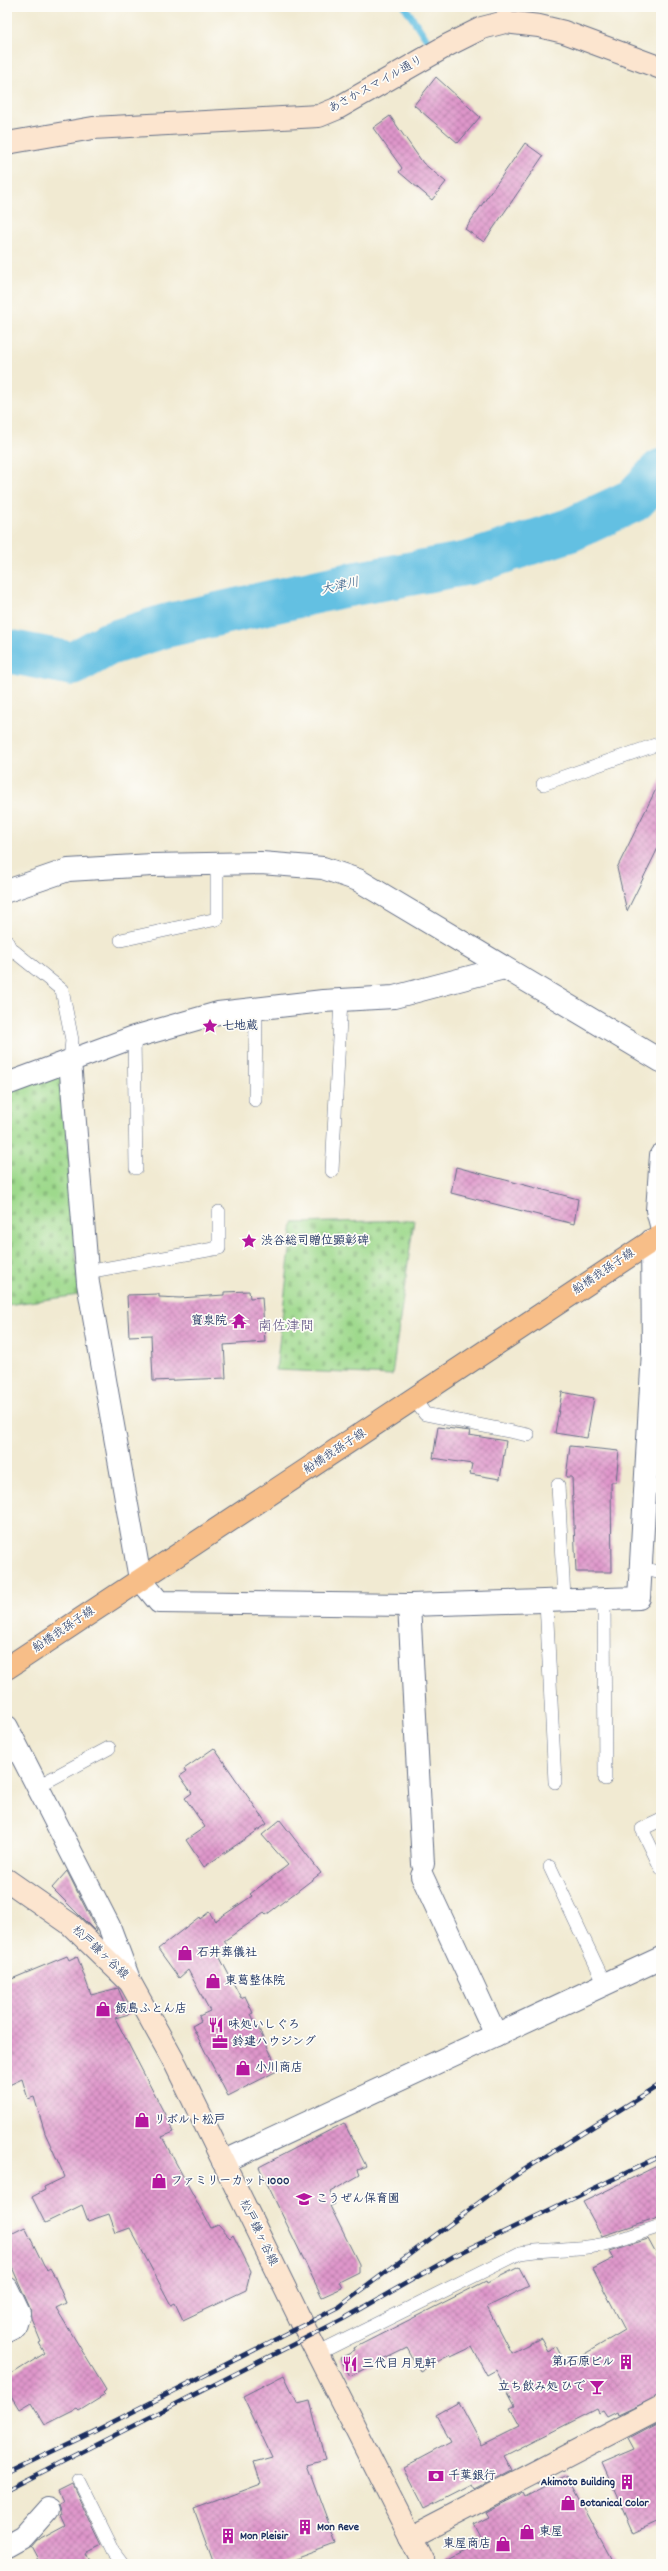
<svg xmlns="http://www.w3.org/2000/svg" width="668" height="2571" font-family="Dekko,'Klee One',sans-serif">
	<defs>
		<pattern id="cemetery-stones" width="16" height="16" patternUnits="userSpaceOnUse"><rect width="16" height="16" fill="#9ed98c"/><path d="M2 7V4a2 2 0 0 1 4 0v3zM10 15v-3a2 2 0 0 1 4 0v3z" fill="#88bb7b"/></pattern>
		<pattern id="building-cross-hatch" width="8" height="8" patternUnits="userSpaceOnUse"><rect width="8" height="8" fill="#df96ca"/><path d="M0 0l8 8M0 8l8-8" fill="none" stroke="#b47ba7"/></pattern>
	</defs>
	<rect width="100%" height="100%" fill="#fdfcf7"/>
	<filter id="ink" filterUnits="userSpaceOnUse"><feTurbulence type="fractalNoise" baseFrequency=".025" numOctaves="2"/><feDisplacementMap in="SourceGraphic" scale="8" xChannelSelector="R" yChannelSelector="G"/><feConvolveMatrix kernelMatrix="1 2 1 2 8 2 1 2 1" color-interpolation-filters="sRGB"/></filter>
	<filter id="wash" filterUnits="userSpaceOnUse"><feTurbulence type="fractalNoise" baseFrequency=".012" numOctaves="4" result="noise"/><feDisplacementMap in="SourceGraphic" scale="16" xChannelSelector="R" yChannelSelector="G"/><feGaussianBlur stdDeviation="0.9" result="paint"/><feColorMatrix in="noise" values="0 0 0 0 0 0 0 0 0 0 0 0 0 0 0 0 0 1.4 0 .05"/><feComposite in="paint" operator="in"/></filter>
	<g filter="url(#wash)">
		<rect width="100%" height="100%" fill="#f1ead2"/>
		<g fill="url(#cemetery-stones)" stroke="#5c8475">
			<polygon points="55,1071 63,1076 79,1295 7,1305 7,1090"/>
			<polygon points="414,1220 392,1375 276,1370 293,1223"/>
		</g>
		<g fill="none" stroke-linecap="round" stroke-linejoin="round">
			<polyline stroke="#64c0e2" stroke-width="7" points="405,7 427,40"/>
			<polyline stroke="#64c0e2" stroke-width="44" points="7,651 73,664 108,644 165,626 342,586 469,563 570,530 634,500 661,471"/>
		</g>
		<g id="blocks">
			<g fill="url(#building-cross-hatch)">
				<polygon points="436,77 480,117 458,143 414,105"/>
				<polygon points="390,116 423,163 446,182 432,200 399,172 402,168 373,128"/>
				<polygon points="525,143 543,156 484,242 465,229"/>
				<polygon points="661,779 661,842 627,911 617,868"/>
				<polygon points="456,1167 578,1199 574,1224 451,1193"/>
				<polygon points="249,1291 250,1298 262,1297 265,1342 224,1345 226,1378 153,1381 151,1335 129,1336 127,1295 159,1294 159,1297 180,1298 224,1295 224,1292"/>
				<polygon points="562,1392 594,1398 587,1438 555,1433"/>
				<polygon points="438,1427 470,1431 469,1435 506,1441 500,1479 470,1474 472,1464 433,1458"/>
				<polygon points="570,1446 619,1451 616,1482 611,1482 612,1572 576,1572 572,1477 566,1477"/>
				<polygon points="214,1748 267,1824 204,1867 186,1840 205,1827 185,1798 192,1793 180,1776 186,1772 184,1769"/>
				<polygon points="280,1820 321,1873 266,1915 264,1913 224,1941 227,1945 217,1952 241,1998 245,1996 253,2013 251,2014 279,2070 228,2096 192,2026 201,2021 199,2016 210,2011 188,1970 179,1978 158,1949 199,1917 200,1919 209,1912 215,1921 252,1896 250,1894 288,1865 262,1835"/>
				<polygon points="67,1871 97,1931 96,1932 52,1888"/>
				<polygon points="67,1956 69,1960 77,1956 91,1995 118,1988 129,2014 115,2018 174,2132 162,2137 211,2228 218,2225 230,2238 233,2235 251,2271 246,2290 183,2320 175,2303 171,2305 130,2228 116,2233 109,2214 88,2221 82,2205 45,2223 32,2197 45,2190 44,2187 65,2177 45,2133 34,2097 28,2099 22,2079 7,2086 7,1981"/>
				<polygon points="344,2123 366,2166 358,2170 360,2175 330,2192 335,2204 330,2206 359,2264 359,2272 339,2282 342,2288 322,2297 259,2167"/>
				<polygon points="661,2164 661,2216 602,2236 583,2202"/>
				<polygon points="25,2227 44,2266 47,2270 50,2268 55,2277 66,2303 56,2308 106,2390 103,2393 105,2395 79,2411 77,2409 45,2425 31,2402 19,2409 7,2389 7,2377 45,2353 39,2343 41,2342 31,2318 30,2308 7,2256 7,2236"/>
				<polygon points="648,2239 661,2263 661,2395 618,2415 617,2412 607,2417 603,2411 599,2413 597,2409 504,2456 512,2470 475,2489 472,2484 425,2508 404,2467 451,2442 436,2415 459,2402 482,2445 520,2426 510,2408 515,2406 496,2370 487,2375 472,2347 451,2357 450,2355 420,2371 407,2348 350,2376 340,2358 355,2351 354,2348 486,2281 487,2283 519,2267 529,2286 487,2307 511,2353 541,2338 548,2351 556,2346 566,2365 625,2330 593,2269 614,2258 610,2251"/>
				<polygon points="284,2375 298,2404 310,2401 325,2460 307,2465 336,2543 279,2564 214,2564 194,2509 261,2484 254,2462 272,2457 243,2396"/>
				<polygon points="661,2421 661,2520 633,2533 602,2463 635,2449 629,2438"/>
				<polygon points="567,2475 615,2564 436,2564 481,2540 473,2525 489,2517 486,2512 523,2493 525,2497"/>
				<polygon points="72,2484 102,2546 86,2554 91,2564 40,2564 31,2547 37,2540 65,2525 60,2514 62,2513 59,2503 63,2501 58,2491"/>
			</g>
		</g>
	</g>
	<g filter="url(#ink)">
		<use href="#blocks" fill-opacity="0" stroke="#667087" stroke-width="1"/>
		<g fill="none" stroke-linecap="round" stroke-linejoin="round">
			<defs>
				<g id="lane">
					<polyline points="543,784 661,743"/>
					<polyline points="121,940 217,919 217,863"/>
					<polyline points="7,942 10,948 62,990 72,1040 70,1061"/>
					<polyline points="134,1037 136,1168"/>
					<polyline points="255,1100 256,1009"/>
					<polyline points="332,1171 341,1000"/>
					<polyline points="87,1272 219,1248 219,1212"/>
					<polyline points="414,1399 425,1414 528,1435"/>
					<polyline points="558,1485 564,1598"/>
					<polyline points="642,1568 661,1573"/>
					<polyline points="604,1597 605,1779"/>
					<polyline points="546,1601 555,1782"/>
					<polyline points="38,1786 109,1748"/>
					<polyline points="661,1820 642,1829 661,1868"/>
					<polyline points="550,1867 605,1984"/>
					<path d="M 317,2354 L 520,2253 C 543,2249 565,2250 587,2247 C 612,2245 637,2233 661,2226"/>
					<polyline points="79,2481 114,2552 123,2564"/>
				</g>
				<g id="street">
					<polyline points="7,891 68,870 152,865 261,863 323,868 358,880 661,1061"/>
					<polyline points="70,1061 88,1283 140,1579 159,1602 409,1605 639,1598 653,1351 652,1240"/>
					<polyline points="7,1084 134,1037 218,1013 323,1001 394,997 504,968"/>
					<polyline points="661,1155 657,1210 661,1225"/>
					<polyline points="409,1605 423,1864"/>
					<polyline points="7,1727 109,1926 130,1982"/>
					<polyline points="422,1876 496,2035"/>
					<polyline points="223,2162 661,1958"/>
					<polyline points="7,2288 19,2313 15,2327 7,2331"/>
					<polyline points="7,2546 23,2537 48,2509"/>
				</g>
				<g id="secondary">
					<polyline points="7,143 93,128 319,116 336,109 448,45 482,28 505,22 539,26 564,32 661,68"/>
					<polyline points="7,1880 70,1924 130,1982 176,2065 303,2325 424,2564"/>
					<polyline points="410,2537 661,2407"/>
				</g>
				<polyline id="primary" points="7,1668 661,1235"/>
			</defs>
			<use href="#lane" stroke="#667087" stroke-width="14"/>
			<use href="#street" stroke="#667087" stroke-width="24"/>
			<use href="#secondary" stroke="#667087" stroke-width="24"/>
			<use href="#primary" stroke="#667087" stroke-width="24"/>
			<use href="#lane" stroke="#fff" stroke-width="13"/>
			<use href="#street" stroke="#fff" stroke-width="22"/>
			<use href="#secondary" stroke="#fce5cf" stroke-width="22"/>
			<use href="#primary" stroke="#f7be88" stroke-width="22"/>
			<defs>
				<g id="rail">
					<polyline points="7,2473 93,2432 339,2307 516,2175 661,2084"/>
					<polyline points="7,2490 345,2318 454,2256 661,2156"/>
				</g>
			</defs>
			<use href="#rail" stroke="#1b2f5e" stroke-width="4.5"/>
			<use href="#rail" stroke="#fdfcf7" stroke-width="3" stroke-dasharray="9" stroke-linecap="butt"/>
		</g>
	</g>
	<defs>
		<symbol id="sight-bare" viewBox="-9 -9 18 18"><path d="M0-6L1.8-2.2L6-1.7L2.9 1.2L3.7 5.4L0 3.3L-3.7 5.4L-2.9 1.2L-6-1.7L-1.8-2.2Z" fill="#b5179e" stroke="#fdfcf7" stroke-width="2.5" paint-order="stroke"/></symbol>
		<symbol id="temple-bare" viewBox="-9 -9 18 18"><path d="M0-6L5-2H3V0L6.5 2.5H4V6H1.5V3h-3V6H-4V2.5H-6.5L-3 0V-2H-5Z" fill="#b5179e" stroke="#fdfcf7" stroke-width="2.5" paint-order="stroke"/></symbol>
		<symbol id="shop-bare" viewBox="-9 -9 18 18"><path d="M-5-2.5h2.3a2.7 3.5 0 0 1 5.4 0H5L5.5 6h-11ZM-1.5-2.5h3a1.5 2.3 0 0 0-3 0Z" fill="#b5179e" stroke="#fdfcf7" stroke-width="2.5" paint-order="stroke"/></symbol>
		<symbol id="restaurant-bare" viewBox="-9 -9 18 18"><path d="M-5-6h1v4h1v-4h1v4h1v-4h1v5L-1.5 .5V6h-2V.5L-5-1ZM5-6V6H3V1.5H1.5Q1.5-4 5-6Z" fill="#b5179e" stroke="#fdfcf7" stroke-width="2.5" paint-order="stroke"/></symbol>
		<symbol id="office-bare" viewBox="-9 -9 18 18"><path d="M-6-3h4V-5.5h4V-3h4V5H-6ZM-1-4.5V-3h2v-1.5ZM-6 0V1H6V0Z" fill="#b5179e" stroke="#fdfcf7" stroke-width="2.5" paint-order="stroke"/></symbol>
		<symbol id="school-bare" viewBox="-9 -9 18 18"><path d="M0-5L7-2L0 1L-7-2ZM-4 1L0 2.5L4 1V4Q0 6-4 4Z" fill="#b5179e" stroke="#fdfcf7" stroke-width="2.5" paint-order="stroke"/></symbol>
		<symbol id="building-bare" viewBox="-9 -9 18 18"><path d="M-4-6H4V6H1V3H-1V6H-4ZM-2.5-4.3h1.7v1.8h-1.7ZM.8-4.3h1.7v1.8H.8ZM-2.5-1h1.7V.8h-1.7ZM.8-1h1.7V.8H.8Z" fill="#b5179e" stroke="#fdfcf7" stroke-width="2.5" paint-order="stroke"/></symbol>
		<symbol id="bar-bare" viewBox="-9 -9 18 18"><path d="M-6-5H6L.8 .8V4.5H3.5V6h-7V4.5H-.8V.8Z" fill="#b5179e" stroke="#fdfcf7" stroke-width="2.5" paint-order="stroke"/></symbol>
		<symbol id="bank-bare" viewBox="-9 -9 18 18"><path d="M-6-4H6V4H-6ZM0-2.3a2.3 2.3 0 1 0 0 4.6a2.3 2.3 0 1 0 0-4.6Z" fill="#b5179e" stroke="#fdfcf7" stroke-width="2.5" paint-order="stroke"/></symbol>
	</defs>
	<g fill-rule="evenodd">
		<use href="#sight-bare" x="199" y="1015" width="22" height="22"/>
		<use href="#sight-bare" x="238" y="1230" width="22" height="22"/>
		<use href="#temple-bare" x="228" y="1310" width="22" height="22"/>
		<use href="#shop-bare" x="174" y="1942" width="22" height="22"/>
		<use href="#shop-bare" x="202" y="1970" width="22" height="22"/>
		<use href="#shop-bare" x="92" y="1998" width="22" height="22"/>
		<use href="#restaurant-bare" x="205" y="2014" width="22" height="22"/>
		<use href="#office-bare" x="209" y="2031" width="22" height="22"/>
		<use href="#shop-bare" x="232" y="2057" width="22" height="22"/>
		<use href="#shop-bare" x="131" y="2109" width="22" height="22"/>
		<use href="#shop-bare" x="148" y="2170" width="22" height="22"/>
		<use href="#school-bare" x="293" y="2188" width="22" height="22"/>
		<use href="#building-bare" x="615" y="2351" width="22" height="22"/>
		<use href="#restaurant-bare" x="339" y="2353" width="22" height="22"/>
		<use href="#bar-bare" x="586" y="2376" width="22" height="22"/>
		<use href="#bank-bare" x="425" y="2465" width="22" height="22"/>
		<use href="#building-bare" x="616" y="2471" width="22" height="22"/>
		<use href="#shop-bare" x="557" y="2492" width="22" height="22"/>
		<use href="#building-bare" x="294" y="2516" width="22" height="22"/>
		<use href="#shop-bare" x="516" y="2521" width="22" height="22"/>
		<use href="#building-bare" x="217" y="2525" width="22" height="22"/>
		<use href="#shop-bare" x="492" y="2533" width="22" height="22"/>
	</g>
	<g text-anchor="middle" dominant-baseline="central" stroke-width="3.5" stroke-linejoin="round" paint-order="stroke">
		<g font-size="12" fill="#1b2f5e" stroke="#fdfcf7">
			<text transform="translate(376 85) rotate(-29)">あさかスマイル通り</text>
			<text transform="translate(604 1272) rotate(-34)">船橋我孫子線</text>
			<text transform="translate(335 1452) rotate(-33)">船橋我孫子線</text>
			<text transform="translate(64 1630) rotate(-34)">船橋我孫子線</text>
			<text transform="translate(100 1953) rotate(43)">松戸鎌ヶ谷線</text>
			<text transform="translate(258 2233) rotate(64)">松戸鎌ヶ谷線</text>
		</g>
		<g font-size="12" font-weight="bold" fill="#1b2f5e" stroke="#fdfcf7" text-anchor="start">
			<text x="222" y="1026">七地蔵</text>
			<text x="261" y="1241">渋谷総司贈位顕彰碑</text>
			<text x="227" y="1321" text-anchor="end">寳泉院</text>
			<text x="197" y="1953">石井葬儀社</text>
			<text x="225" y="1981">東葛整体院</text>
			<text x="115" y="2009">飯島ふとん店</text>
			<text x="228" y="2025">味処いしぐろ</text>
			<text x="232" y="2042">鈴建ハウジング</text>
			<text x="255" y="2068">小川商店</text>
			<text x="154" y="2120">リボルト松戸</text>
			<text x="171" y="2181">ファミリーカット1000</text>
			<text x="316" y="2199">こうぜん保育園</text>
			<text x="614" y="2362" text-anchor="end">第1石原ビル</text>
			<text x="362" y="2364">三代目 月見軒</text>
			<text x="585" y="2387" text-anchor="end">立ち飲み処 ひで</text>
			<text x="448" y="2476">千葉銀行</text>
			<text x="615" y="2482" text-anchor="end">Akimoto Building</text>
			<text x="580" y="2503">Botanical Color</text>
			<text x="317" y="2527">Mon Reve</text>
			<text x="539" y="2532">東屋</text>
			<text x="240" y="2536">Mon Pleisir</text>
			<text x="491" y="2544" text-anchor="end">東屋商店</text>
		</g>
		<g font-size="13" font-style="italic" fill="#315a86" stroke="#fdfcf7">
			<text transform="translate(340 587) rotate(-12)">大津川</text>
		</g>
		<g font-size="14" fill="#605384" stroke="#fdfcf7">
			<text x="286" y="1327">南佐津間</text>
		</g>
	</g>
	<rect width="668" height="2571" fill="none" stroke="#fdfcf7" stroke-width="24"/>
</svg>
